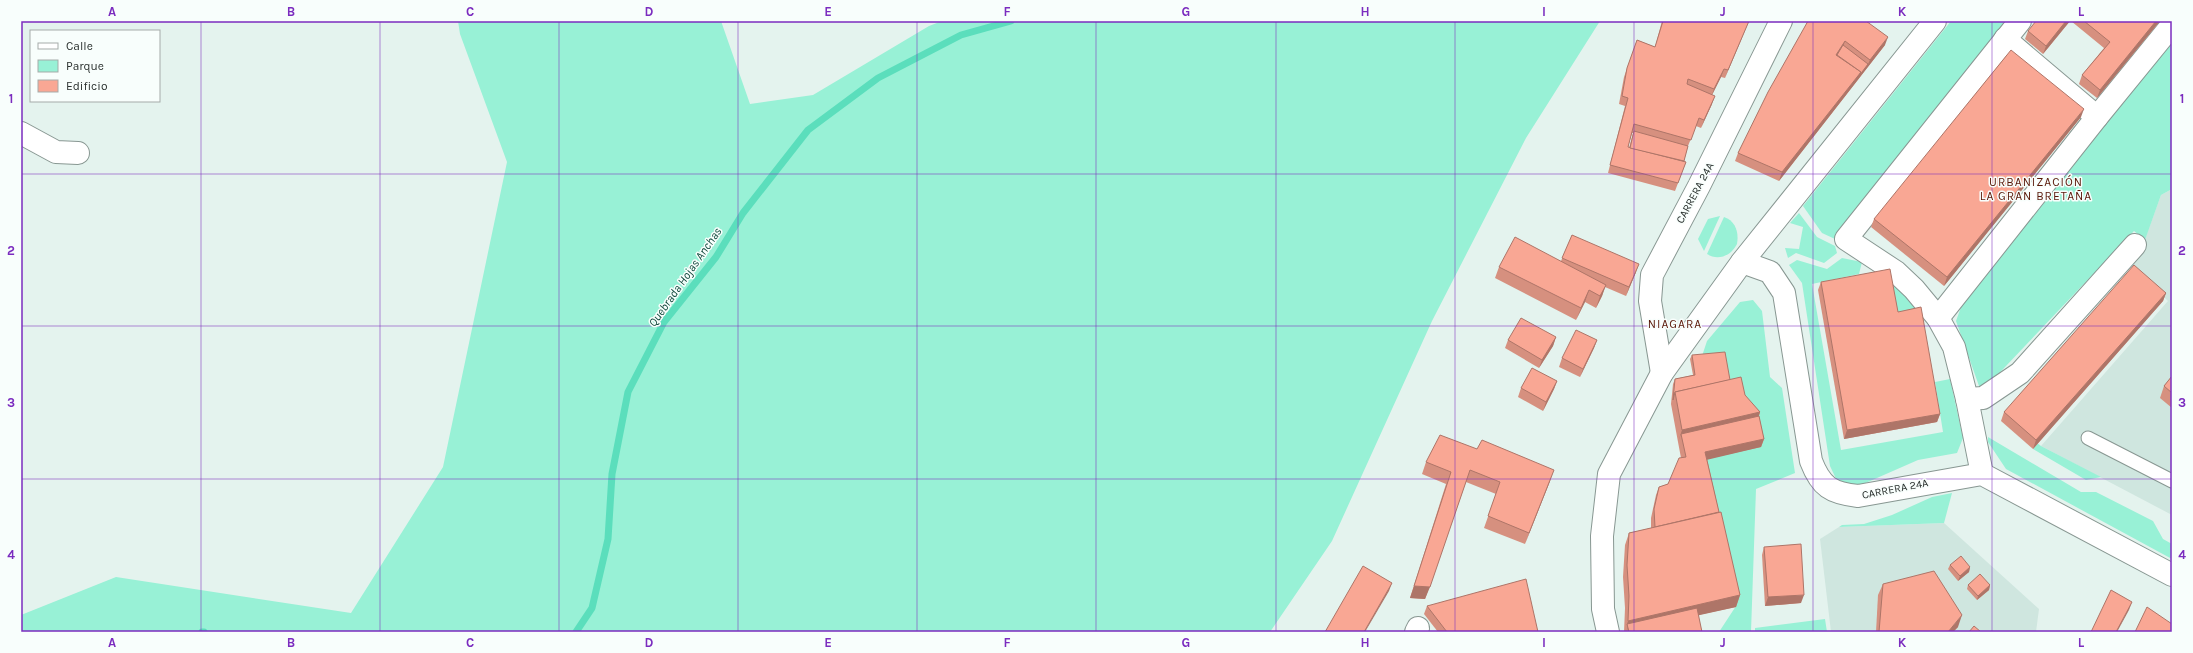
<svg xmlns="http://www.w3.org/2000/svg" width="2193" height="653" font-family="Karla,sans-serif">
	<rect width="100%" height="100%" fill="#e4f3ee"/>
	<g fill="#cfe6df">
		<polygon points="2172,189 2172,515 2041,446 2168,301 2130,264 2140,253 2161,195"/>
		<polygon points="1944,523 2039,609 2036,632 1831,632 1820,539 1839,527"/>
	</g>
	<g fill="#98f1d6">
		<polygon points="458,21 721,21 750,104 813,95 929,26 942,21 1600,21 1526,138 1432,321 1332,541 1270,632 21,632 21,615 116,577 351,613 443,467 507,162 460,34"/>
		<polygon points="1951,21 2003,21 2003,26 1835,239 1822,233 1803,206"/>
		<polygon points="2172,40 2172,189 2161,195 2145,240 2134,231 1987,386 1979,386 1956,321 1965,296"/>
		<polygon points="1799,213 1817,237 1835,246 1837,253 1824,263 1796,253 1788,258 1785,248 1799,249 1803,227 1790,223"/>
		<polygon points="1720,216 1704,251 1698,239 1708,219"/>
		<path d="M 1724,217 C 1736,221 1739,233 1737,244 C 1731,256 1718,261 1707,254 Z"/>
		<polygon points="1842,258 1862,262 1859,274 1812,284 1841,450 1943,432 1935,382 1950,379 1963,438 1957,453 1918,460 1861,485 1838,483 1830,466 1802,283 1789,265 1797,260 1827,269"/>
		<polygon points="1887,277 1908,296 1918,315 1895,320"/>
		<polygon points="1753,300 1762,311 1770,377 1782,388 1795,473 1756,489 1751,632 1719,632 1736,606 1702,461 1701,359 1707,341 1740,302"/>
		<polygon points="1988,437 2081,492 2096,492 2153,521 2163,539 2172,544 2172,559 2006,469 1988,442"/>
		<polygon points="2037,443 2041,446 2101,477 2086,480 2033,449"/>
		<polygon points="1952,493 1944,523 1839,527 1842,525 1864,524 1892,515 1932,497"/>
		<polygon points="1825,619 1827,632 1755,632 1755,628"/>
	</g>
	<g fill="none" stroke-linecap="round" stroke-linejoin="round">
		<g stroke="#5bdebc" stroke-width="7">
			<polyline points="202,632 204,632"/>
			<polyline points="576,632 592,608 608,539 612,474 628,392 664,322 716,257 743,213 808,130 878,78 961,35 1011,21"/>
		</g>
		<defs>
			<polyline id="lane" points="2088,438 2172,481"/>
			<g id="street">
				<polyline points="2005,39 2097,117"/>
				<polyline points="21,133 56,152 78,153"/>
				<polyline points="1938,318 2097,117 2172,25"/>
				<polyline points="1662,373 1650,301 1652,275 1699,186 1781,21"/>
				<polyline points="1967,399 1983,398 2020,373 2135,245"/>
				<polyline points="1982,474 1967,399 1954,347 1938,318 1914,289 1896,272 1846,239 2020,21"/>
				<polyline points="1416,632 1418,628"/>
			</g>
			<g id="secondary">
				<path d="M 1742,262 L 1770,272 L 1784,293 L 1811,461 C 1821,487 1831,493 1858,496 L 1982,474 L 2172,575"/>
				<polyline points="1608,632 1603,609 1602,536 1609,474 1662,373 1742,262 1935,21"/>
			</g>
		</defs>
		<use href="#lane" stroke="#889792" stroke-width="15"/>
		<use href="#street" stroke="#889792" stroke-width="24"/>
		<use href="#secondary" stroke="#889792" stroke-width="24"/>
		<use href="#lane" stroke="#fff" stroke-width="13"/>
		<use href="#street" stroke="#fff" stroke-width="22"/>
		<use href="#secondary" stroke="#fff" stroke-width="22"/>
	</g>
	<g fill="#d6907f" fill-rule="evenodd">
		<path d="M 1662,21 L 1749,21 L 1725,78 L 1721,77 L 1712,95 L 1712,104 L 1701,128 L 1696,126 L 1688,146 L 1684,161 L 1686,162 L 1675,191 L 1608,173 L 1625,106 L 1619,104 L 1624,77 L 1637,40 L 1655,47 ZM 1632,133 L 1633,133 L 1629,148 L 1628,147 Z"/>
		<polygon points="1808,21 1868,21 1867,22 1885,45 1779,181 1735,161 1738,153"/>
		<polygon points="2070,21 2043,54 2025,39 2028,31"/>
		<polygon points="2071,21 2160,21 2097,98 2079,84 2082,75 2104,48"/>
		<polygon points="2081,117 1944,286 1871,227 1874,219"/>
		<polygon points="1572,235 1636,272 1626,296 1605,287 1602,296 1596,308 1585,302 1576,320 1495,278 1499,267 1561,261"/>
		<polygon points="1821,282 1898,312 1940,414 1937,422 1844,439 1818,290"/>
		<polygon points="2166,293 2163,301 2033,449 2001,421 2004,412"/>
		<polygon points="1556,337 1553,346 1539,368 1505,348 1508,340"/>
		<polygon points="1597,340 1594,348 1580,377 1559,367 1562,358"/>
		<polygon points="1692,355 1730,380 1760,412 1759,416 1764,439 1761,447 1707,459 1719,512 1740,595 1736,607 1698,615 1702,632 1624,632 1625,608 1623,577 1625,545 1629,533 1651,528 1651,518 1656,495 1659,487 1668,484 1681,458 1678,442 1671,404 1673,384 1675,379 1693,375 1690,359"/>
		<polygon points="2172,376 2172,408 2160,398 2164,386"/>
		<polygon points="1557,381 1554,389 1543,411 1518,397 1521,388"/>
		<polygon points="1426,462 1550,481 1525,544 1484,528 1496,494 1466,482 1425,599 1410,598 1446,484 1422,474"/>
		<polygon points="1764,547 1801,603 1765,606 1762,555"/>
		<polygon points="1950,565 1970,567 1969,572 1958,581 1948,569"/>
		<polygon points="1883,584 1958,627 1953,632 1876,632 1878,595"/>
		<polygon points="1968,585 1990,585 1989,590 1977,600 1967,589"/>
		<polygon points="1427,606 1538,632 1438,632 1424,614"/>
	</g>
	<g fill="#ae7568">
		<polygon points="1749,21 1725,78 1728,70"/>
		<polygon points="2066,21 2070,21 2043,54 2046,46"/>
		<polygon points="2156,21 2160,21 2097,98 2100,90"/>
		<polygon points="1888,37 1885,45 1779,181 1782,172 1861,72 1868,64 1870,60"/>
		<polygon points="1845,41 1842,50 1835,59 1836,55"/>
		<polygon points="1724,69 1721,77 1711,97 1714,89"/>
		<polygon points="1715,96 1712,104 1701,128 1704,120"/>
		<polygon points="2084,109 2081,117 1944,286 1947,277"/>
		<polygon points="1639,264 1636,272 1626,296 1629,287"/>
		<polygon points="1606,285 1602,296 1596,308 1600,296"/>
		<polygon points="1589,290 1585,302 1576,320 1581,308"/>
		<polygon points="2166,293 2163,301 2033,449 2036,440"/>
		<polygon points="1556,337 1553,346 1539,368 1542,360"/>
		<polygon points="1597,340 1594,348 1580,377 1583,369"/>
		<polygon points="1557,381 1554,389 1543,411 1546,402"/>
		<polygon points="1760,412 1756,424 1681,434 1678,442 1682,430"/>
		<polygon points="1940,414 1937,422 1844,439 1847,430"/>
		<polygon points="1764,439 1761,447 1702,461 1705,452"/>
		<polygon points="1554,470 1550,481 1525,544 1529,533"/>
		<polygon points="1970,567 1969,572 1958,581 1960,576"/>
		<polygon points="1392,583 1389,591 1365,632 1364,632"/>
		<polygon points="1990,585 1989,590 1977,600 1978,596"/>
		<polygon points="1414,586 1430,587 1425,599 1410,598"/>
		<polygon points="1740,595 1736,607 1628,631 1627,624 1628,621"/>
		<polygon points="1804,595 1801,603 1765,606 1768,597"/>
		<polygon points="2132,602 2129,610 2117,632 2116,632"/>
		<polygon points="1962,615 1958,627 1953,632 1948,632"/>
	</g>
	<g fill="#f9a794" stroke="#ae7568">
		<polygon points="1663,21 1749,21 1728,70 1724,69 1714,89 1688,79 1687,84 1715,96 1704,120 1699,118 1691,140 1634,124 1628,147 1686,162 1678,183 1610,165 1628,98 1622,96 1627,68 1637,40 1655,47"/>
		<polygon points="1808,21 1866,21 1888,37 1870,60 1845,41 1836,55 1861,72 1782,172 1738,153 1768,92"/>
		<polygon points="2036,21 2066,21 2046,46 2028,31"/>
		<polygon points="2084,21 2156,21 2100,90 2082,75 2110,42"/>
		<polygon points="1843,45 1868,64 1859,76 1861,72 1837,55"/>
		<polygon points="2011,50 2084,109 1947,277 1874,219"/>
		<polygon points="1634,131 1688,146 1684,161 1630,148"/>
		<polygon points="1572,235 1639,264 1629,287 1562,258"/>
		<polygon points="1515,237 1606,285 1600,296 1589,290 1581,308 1499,267"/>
		<polygon points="2134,265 2166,293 2036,440 2004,412"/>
		<polygon points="1890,269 1898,312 1921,307 1940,414 1847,430 1821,282"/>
		<polygon points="1521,318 1556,337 1542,360 1508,340"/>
		<polygon points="1576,330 1597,340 1583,369 1562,358"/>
		<polygon points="1725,352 1730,380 1675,392 1673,400 1675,379 1695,375 1692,355"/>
		<polygon points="1532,368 1557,381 1546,402 1521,388"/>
		<polygon points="2172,376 2172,393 2164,386"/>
		<polygon points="1741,377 1745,395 1760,412 1682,430 1675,392"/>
		<polygon points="1759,416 1764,439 1705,452 1719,512 1655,527 1654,509 1659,487 1668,484 1679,458 1686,457 1681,434"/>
		<polygon points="1440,435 1477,449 1482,440 1554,470 1529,533 1488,516 1500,482 1470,470 1430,587 1414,586 1451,472 1426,462"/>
		<polygon points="1721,512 1740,595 1628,621 1629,596 1627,565 1629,533"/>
		<polygon points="1801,544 1804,595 1768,597 1764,547"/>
		<polygon points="1961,556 1970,567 1960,576 1950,565"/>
		<polygon points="1363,566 1392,583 1364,632 1325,632"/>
		<polygon points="1934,571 1962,615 1948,632 1879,632 1883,584"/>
		<polygon points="1980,574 1990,585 1978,596 1968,585"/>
		<polygon points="1526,579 1538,632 1447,632 1427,606"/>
		<polygon points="2111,590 2132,602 2116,632 2091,632"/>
		<polygon points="2147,607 2172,624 2172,632 2135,632"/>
		<polygon points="1697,608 1702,632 1629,632 1627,624"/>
		<polygon points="1974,626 1981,632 1969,632"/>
	</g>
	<path fill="none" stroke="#7b2cbf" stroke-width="1" stroke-opacity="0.55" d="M 201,21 L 201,632M 380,21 L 380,632M 559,21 L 559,632M 738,21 L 738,632M 917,21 L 917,632M 1096,21 L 1096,632M 1276,21 L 1276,632M 1455,21 L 1455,632M 1634,21 L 1634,632M 1813,21 L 1813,632M 1992,21 L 1992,632M 21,174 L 2172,174M 21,326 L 2172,326M 21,479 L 2172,479"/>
	<g text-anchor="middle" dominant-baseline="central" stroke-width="3" stroke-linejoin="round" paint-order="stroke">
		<g font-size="11" fill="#292f2d" stroke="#f8fefc">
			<text transform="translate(1695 193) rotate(-62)">CARRERA 24A</text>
			<text transform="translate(1895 489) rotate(-11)">CARRERA 24A</text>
		</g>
		<g font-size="12" letter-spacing="1" fill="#591708" stroke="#f8fefc">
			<text x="2036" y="182">URBANIZACIÓN<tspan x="2036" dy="14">LA GRAN BRETAÑA</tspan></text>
			<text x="1675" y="324">NIAGARA</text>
		</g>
		<g font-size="12" font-style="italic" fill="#0e473a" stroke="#f8fefc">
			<text transform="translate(685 277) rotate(-55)">Quebrada Hojas Anchas</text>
		</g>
	</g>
	<rect width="2193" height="653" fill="none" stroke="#f8fefc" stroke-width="44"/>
	<rect x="30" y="30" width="130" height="72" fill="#f8fefc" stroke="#a5aba9"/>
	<rect x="38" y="43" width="20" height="6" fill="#ffffff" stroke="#a5aba9"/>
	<text x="66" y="50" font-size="12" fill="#292f2d">Calle</text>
	<rect x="38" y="60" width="20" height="12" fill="#98f1d6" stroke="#a5aba9"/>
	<text x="66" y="70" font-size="12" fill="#292f2d">Parque</text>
	<rect x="38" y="80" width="20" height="12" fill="#f9a794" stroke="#a5aba9"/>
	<text x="66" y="90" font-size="12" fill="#292f2d">Edificio</text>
	<rect x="22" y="22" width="2149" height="609" fill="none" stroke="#7b2cbf" stroke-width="1.5"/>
	<g font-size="13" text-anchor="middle" font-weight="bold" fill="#7b2cbf">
		<text x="112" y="16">A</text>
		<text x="291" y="16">B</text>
		<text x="470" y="16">C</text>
		<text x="649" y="16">D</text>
		<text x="828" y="16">E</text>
		<text x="1007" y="16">F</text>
		<text x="1186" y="16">G</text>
		<text x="1365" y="16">H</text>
		<text x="1544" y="16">I</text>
		<text x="1723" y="16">J</text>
		<text x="1902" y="16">K</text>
		<text x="2081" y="16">L</text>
		<text x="11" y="103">1</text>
		<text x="2182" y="103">1</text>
		<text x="11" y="255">2</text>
		<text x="2182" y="255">2</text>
		<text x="11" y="407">3</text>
		<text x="2182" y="407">3</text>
		<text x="11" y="559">4</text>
		<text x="2182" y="559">4</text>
		<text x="112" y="647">A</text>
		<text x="291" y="647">B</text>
		<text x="470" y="647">C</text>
		<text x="649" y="647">D</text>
		<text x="828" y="647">E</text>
		<text x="1007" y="647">F</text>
		<text x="1186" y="647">G</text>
		<text x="1365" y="647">H</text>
		<text x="1544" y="647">I</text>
		<text x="1723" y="647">J</text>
		<text x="1902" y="647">K</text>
		<text x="2081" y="647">L</text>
	</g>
</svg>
